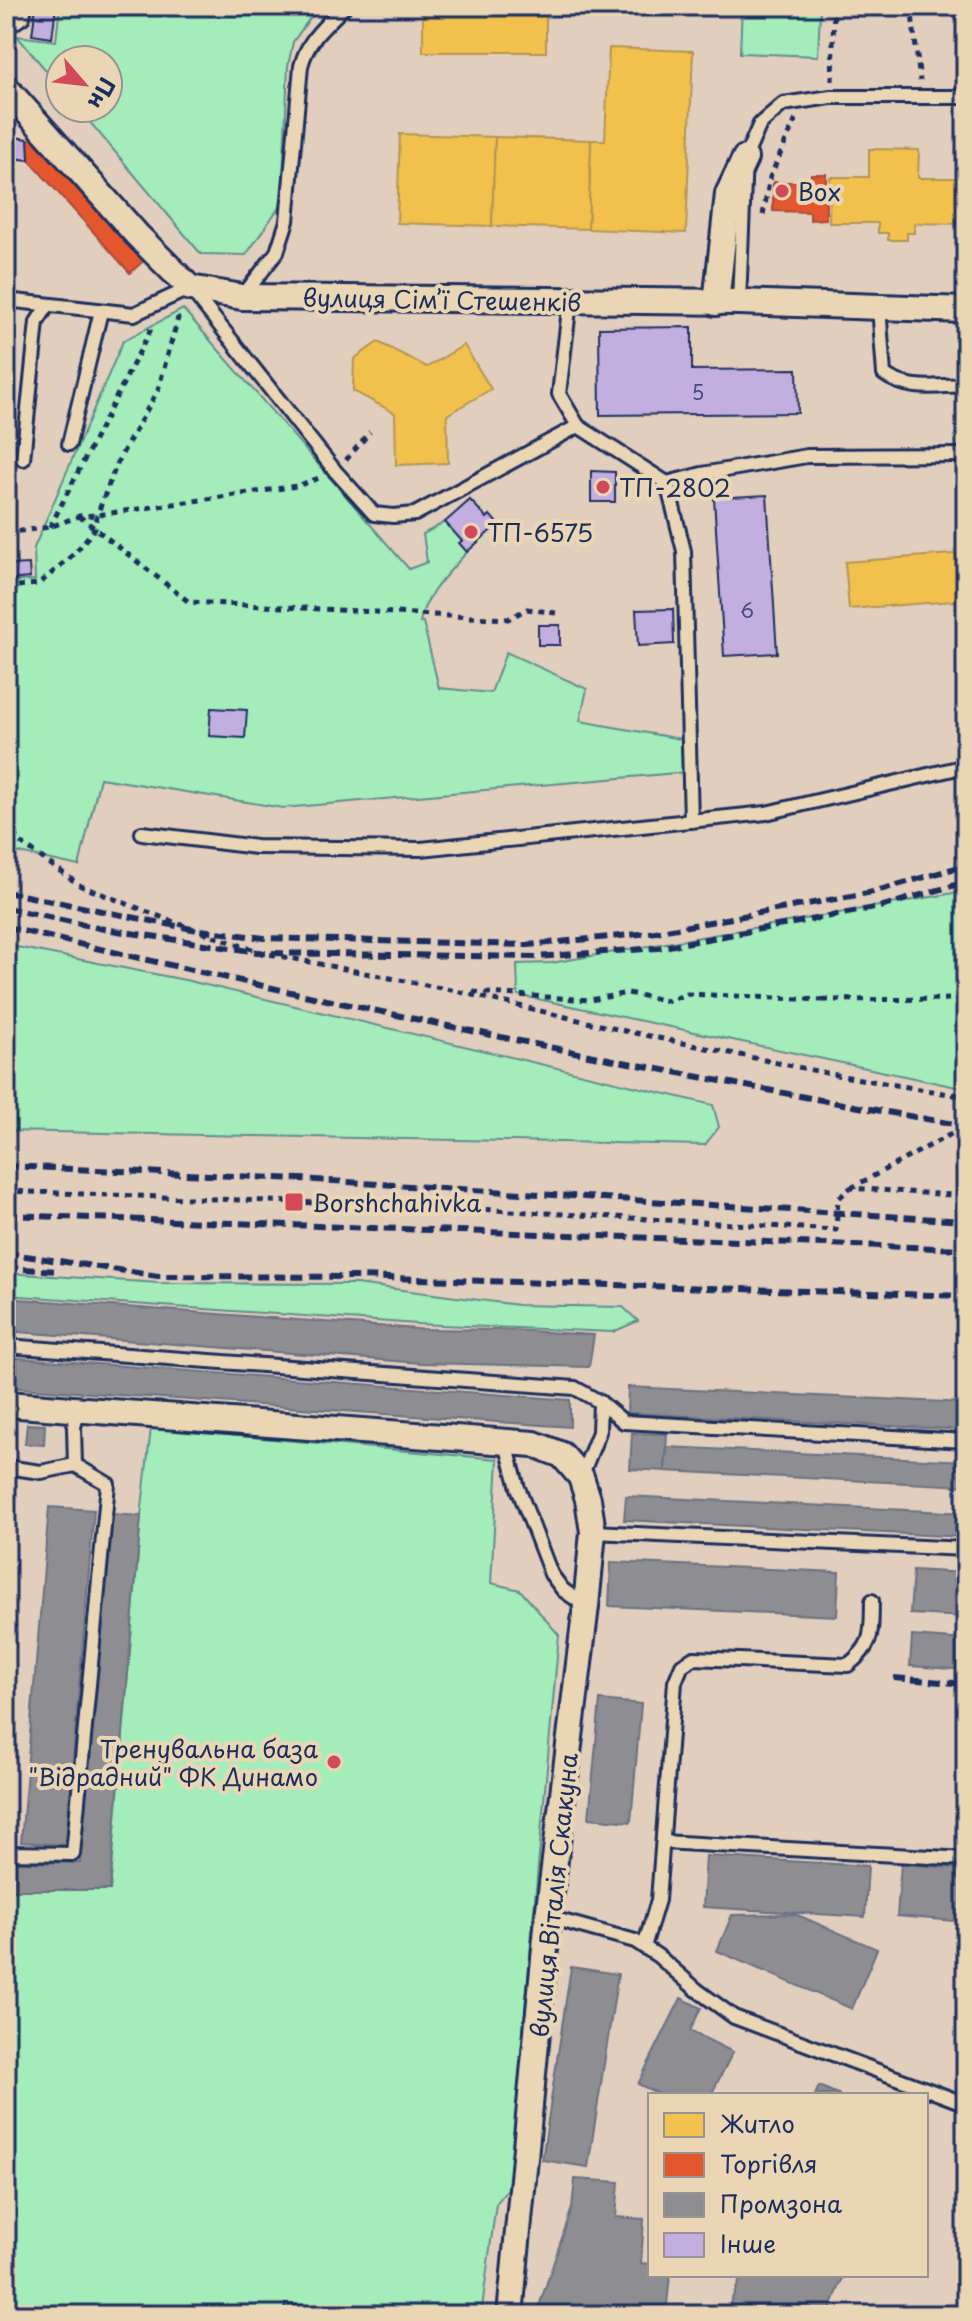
<svg xmlns="http://www.w3.org/2000/svg" width="972" height="2321" font-family="'Playpen Sans',sans-serif">
	<rect width="100%" height="100%" fill="#e2cebd"/>
	<filter id="ink" filterUnits="userSpaceOnUse"><feTurbulence type="fractalNoise" baseFrequency=".0125" numOctaves="2"/><feDisplacementMap in="SourceGraphic" scale="16" xChannelSelector="R" yChannelSelector="G"/><feConvolveMatrix kernelMatrix="1 2 1 2 8 2 1 2 1" color-interpolation-filters="sRGB"/></filter>
	<g filter="url(#ink)">
		<g fill="#a4ecba" stroke="#608e8c" stroke-width="2">
			<polygon points="60,6 323,6 310,18 293,42 288,66 282,203 246,255 201,254 78,108 108,108 108,60 60,60 60,87 17,36 56,41"/>
			<polygon points="742,6 820,10 818,56 740,53"/>
			<path d="M 183,309 L 409,569 L 427,562 L 423,534 L 445,522 L 462,541 L 467,552 C 450,571 423,597 420,623 L 423,622 L 439,688 L 491,693 L 506,652 L 587,689 L 580,721 L 686,740 L 698,771 L 283,808 L 100,778 L 79,866 L 6,850 L 6,582 L 35,580 L 34,548 L 123,341 Z"/>
			<polygon points="966,887 966,1089 518,995 517,964 551,963 954,893"/>
			<polygon points="6,945 185,980 713,1105 719,1127 705,1145 6,1131"/>
			<polygon points="6,1273 159,1283 356,1284 518,1305 623,1307 638,1321 613,1332 418,1324 6,1295"/>
			<polygon points="151,1428 498,1459 491,1583 520,1590 559,1635 509,2187 496,2204 481,2315 6,2315 8,1890 110,1890 141,1516"/>
		</g>
		<g fill="#f2c14e" stroke="#b29553" stroke-width="2">
			<rect x="423" y="6" width="123" height="46"/>
			<polygon points="609,48 693,51 686,233 588,229 591,140 605,140"/>
			<polygon points="400,134 495,137 492,226 397,223"/>
			<polygon points="495,137 591,140 588,229 492,226"/>
			<polygon points="869,149 919,150 918,178 966,178 966,224 914,223 914,233 907,233 907,240 888,240 888,233 878,233 878,223 829,223 830,177 869,177"/>
			<polygon points="378,342 427,367 464,345 491,389 447,415 448,463 396,465 395,413 353,391 354,359"/>
			<polygon points="966,553 966,600 849,609 845,562"/>
		</g>
		<g fill="#e4572e" stroke="#a84b3c" stroke-width="2">
			<polygon points="28,139 49,143 150,255 130,273 29,160"/>
			<polygon points="811,174 826,174 826,219 810,220 810,212 773,211 773,182 810,182"/>
		</g>
		<g fill="#8d8d92" stroke="#6b7182" stroke-width="2">
			<polygon points="6,1298 417,1329 511,1330 594,1335 589,1367 420,1363 6,1331"/>
			<polygon points="6,1357 570,1400 570,1427 6,1387"/>
			<polygon points="628,1387 966,1403 966,1430 627,1413"/>
			<polygon points="6,1422 14,1423 13,1451 6,1451"/>
			<polygon points="27,1424 45,1425 44,1445 25,1444"/>
			<polygon points="632,1433 667,1434 665,1471 630,1469"/>
			<polygon points="667,1447 966,1461 966,1486 665,1471"/>
			<polygon points="626,1496 966,1513 966,1537 624,1520"/>
			<polygon points="49,1507 94,1510 66,1845 21,1842"/>
			<polygon points="112,1514 141,1516 110,1890 6,1890 6,1862 80,1863"/>
			<polygon points="611,1562 839,1572 837,1616 609,1606"/>
			<polygon points="913,1570 966,1573 966,1617 910,1614"/>
			<polygon points="912,1636 966,1640 966,1670 910,1666"/>
			<polygon points="600,1700 641,1704 631,1822 589,1818"/>
			<polygon points="706,1856 868,1866 865,1917 703,1907"/>
			<polygon points="901,1864 966,1869 966,1922 897,1916"/>
			<polygon points="795,1914 877,1949 852,2009 717,1951 732,1915"/>
			<polygon points="571,1967 618,1974 588,2167 542,2160"/>
			<polygon points="681,1998 701,2008 690,2031 733,2052 711,2095 661,2095 638,2084"/>
			<polygon points="819,2086 840,2095 815,2095"/>
			<polygon points="575,2179 619,2182 616,2217 644,2219 641,2263 650,2264 650,2275 670,2275 666,2315 536,2315 572,2208"/>
			<polygon points="742,2275 844,2275 828,2315 725,2315"/>
		</g>
		<g fill="#c3afdf" stroke="#1b2f5e" stroke-width="2">
			<polygon points="36,6 56,6 52,38 32,35"/>
			<polygon points="6,136 28,139 29,160 6,157"/>
			<polygon points="692,327 692,370 797,369 798,413 600,415 599,328"/>
			<polygon points="591,471 615,472 615,502 591,502"/>
			<polygon points="767,495 777,653 724,656 714,498"/>
			<polygon points="470,500 487,518 490,515 498,524 467,552 459,543 462,541 445,522"/>
			<polygon points="29,564 30,578 6,580 6,565"/>
			<polygon points="673,609 674,644 638,646 636,610"/>
			<rect x="538" y="625" width="22" height="20"/>
			<polygon points="211,708 247,710 245,738 209,736"/>
			<polygon points="285,2304 420,2315 284,2315"/>
		</g>
		<g fill="none" stroke-linecap="round" stroke-linejoin="round">
			<defs>
				<g id="lane">
					<polyline points="6,28 23,17 25,6"/>
					<path d="M 242,297 L 277,252 L 287,221 L 301,66 C 308,39 325,26 345,6"/>
					<polyline points="6,300 134,314 190,288 336,472 374,514 393,516 415,514 578,426"/>
					<polyline points="570,301 559,394 578,426 667,483 684,551 691,821"/>
					<polyline points="739,302 745,158 760,124 783,104 831,97 966,97"/>
					<path d="M 879,307 L 884,374 C 908,392 937,386 966,385"/>
					<polyline points="69,444 101,311"/>
					<polyline points="23,459 37,322 48,305"/>
					<polyline points="667,483 702,474 807,456 966,455"/>
					<polyline points="142,833 256,847 421,849 766,813 966,766"/>
					<polyline points="6,1346 575,1388 600,1402 599,1432 581,1477"/>
					<polyline points="600,1402 624,1422 966,1441"/>
					<polyline points="505,1440 518,1488 551,1574 563,1590 586,1606"/>
					<polyline points="75,1465 74,1427 79,1408"/>
					<polyline points="6,1467 41,1472 75,1465 108,1484 73,1854 6,1853"/>
					<polyline points="593,1532 966,1549"/>
					<polyline points="663,1842 966,1859"/>
					<polyline points="548,1917 635,1941 658,1956 697,1990 734,2017 966,2104"/>
					<path d="M 644,1947 L 658,1900 L 675,1682 L 682,1665 L 694,1658 L 848,1665 C 875,1644 871,1632 872,1601"/>
				</g>
				<g id="street">
					<polyline points="6,88 137,235 190,288 242,297 739,302 966,310"/>
					<polyline points="716,303 728,194 745,158"/>
					<polyline points="6,1404 534,1444 562,1455 581,1477 588,1499 593,1532 586,1606 548,1917 510,2315"/>
				</g>
			</defs>
			<use href="#lane" stroke="#1b2f5e" stroke-width="18"/>
			<use href="#street" stroke="#1b2f5e" stroke-width="30"/>
			<g stroke="#1b2f5e" stroke-width="5" stroke-dasharray="6 6" stroke-linecap="butt">
				<polyline points="911,6 920,81"/>
				<polyline points="832,81 834,6"/>
				<polyline points="763,215 770,177 796,119"/>
				<polyline points="346,460 370,432"/>
				<polyline points="79,516 189,602 508,619 527,609 556,613"/>
				<polyline points="50,527 153,325"/>
				<polyline points="6,533 50,527 79,516 97,515 297,486 319,478"/>
				<polyline points="6,587 39,584 75,553 95,528 97,515 118,461 158,390 178,318 175,314"/>
				<polyline points="6,810 17,840 81,886 192,929 264,953 456,991 625,1031 831,1074 966,1097"/>
				<polyline points="473,992 590,1000 628,993 668,1001 687,994 823,1000"/>
				<polyline points="823,1000 966,999"/>
				<polyline points="851,1188 966,1126"/>
				<polyline points="6,1191 477,1209 836,1230 838,1199 850,1188 966,1196"/>
			</g>
			<use href="#lane" stroke="#ead6b4" stroke-width="12"/>
			<use href="#street" stroke="#ead6b4" stroke-width="24"/>
			<g stroke="#1b2f5e" stroke-width="6" stroke-dasharray="12 6" stroke-linecap="butt">
				<polyline points="6,892 192,929 264,938 528,945 650,933 873,892 966,865"/>
				<polyline points="6,908 104,929 264,953 536,957 658,948 880,907 966,882"/>
				<path d="M 6,927 C 324,1002 644,1070 966,1126"/>
				<polyline points="6,1166 300,1179 966,1221"/>
				<polyline points="6,1215 966,1249"/>
				<polyline points="6,1253 158,1276 357,1277 966,1296"/>
				<polyline points="6,1268 58,1271"/>
				<polyline points="894,1678 966,1684"/>
			</g>
		</g>
	</g>
	<g fill="#d1495b" stroke="#ead6b4" stroke-width="3">
		<circle cx="782" cy="191" r="8"/>
		<circle cx="603" cy="487" r="8"/>
		<circle cx="471" cy="532" r="8"/>
		<rect x="284" y="1192" width="20" height="20" rx="4"/>
		<circle cx="334" cy="1762" r="8"/>
	</g>
	<g text-anchor="middle" dominant-baseline="central" stroke-width="8" stroke-linejoin="round" paint-order="stroke">
		<g font-size="20" fill="#454f7e">
			<text x="698" y="392">5</text>
			<text x="747" y="610">6</text>
		</g>
		<g font-size="24" fill="#1b2f5e" stroke="#ead6b4" text-anchor="start">
			<text x="798" y="191">Box</text>
			<text x="619" y="487">ТП-2802</text>
			<text x="487" y="532">ТП-6575</text>
			<text x="312" y="1202">Borshchahivka</text>
			<text x="318" y="1748" text-anchor="end">Тренувальна база<tspan x="318" dy="28">"Відрадний" ФК Динамо</tspan></text>
		</g>
		<g font-size="24" fill="#1b2f5e" stroke="#ead6b4">
			<text transform="translate(442 299) rotate(1)">вулиця Сімʼї Стешенків</text>
			<text transform="translate(553 1895) rotate(-84)">вулиця Віталія Скакуна</text>
		</g>
	</g>
	<rect width="972" height="2321" fill="none" stroke="#ead6b4" stroke-width="32"/>
	<rect x="16" y="16" width="940" height="2289" fill="none" stroke="#1b2f5e" stroke-width="3" filter="url(#ink)"/>
	<rect x="648" y="2093" width="280" height="184" fill="#ead6b4" stroke="#979392" stroke-width="2"/>
	<rect x="664" y="2113" width="40" height="24" fill="#f2c14e" stroke="#979392" stroke-width="2"/>
	<text x="720" y="2133" font-size="24" fill="#1b2f5e">Житло</text>
	<rect x="664" y="2153" width="40" height="24" fill="#e4572e" stroke="#979392" stroke-width="2"/>
	<text x="720" y="2173" font-size="24" fill="#1b2f5e">Торгівля</text>
	<rect x="664" y="2193" width="40" height="24" fill="#8d8d92" stroke="#979392" stroke-width="2"/>
	<text x="720" y="2213" font-size="24" fill="#1b2f5e">Промзона</text>
	<rect x="664" y="2233" width="40" height="24" fill="#c3afdf" stroke="#979392" stroke-width="2"/>
	<text x="720" y="2253" font-size="24" fill="#1b2f5e">Інше</text>
	<g transform="translate(84 84) rotate(118)"><circle r="38" fill="#ead6b4" stroke="#979392" stroke-width="2"/>
	<path d="M0-6L14 30L0 20L-14 30Z" fill="#d1495b"/>
	<text y="-12" font-size="22" font-weight="bold" text-anchor="middle" fill="#1b2f5e">Пн</text>
	</g>
</svg>
